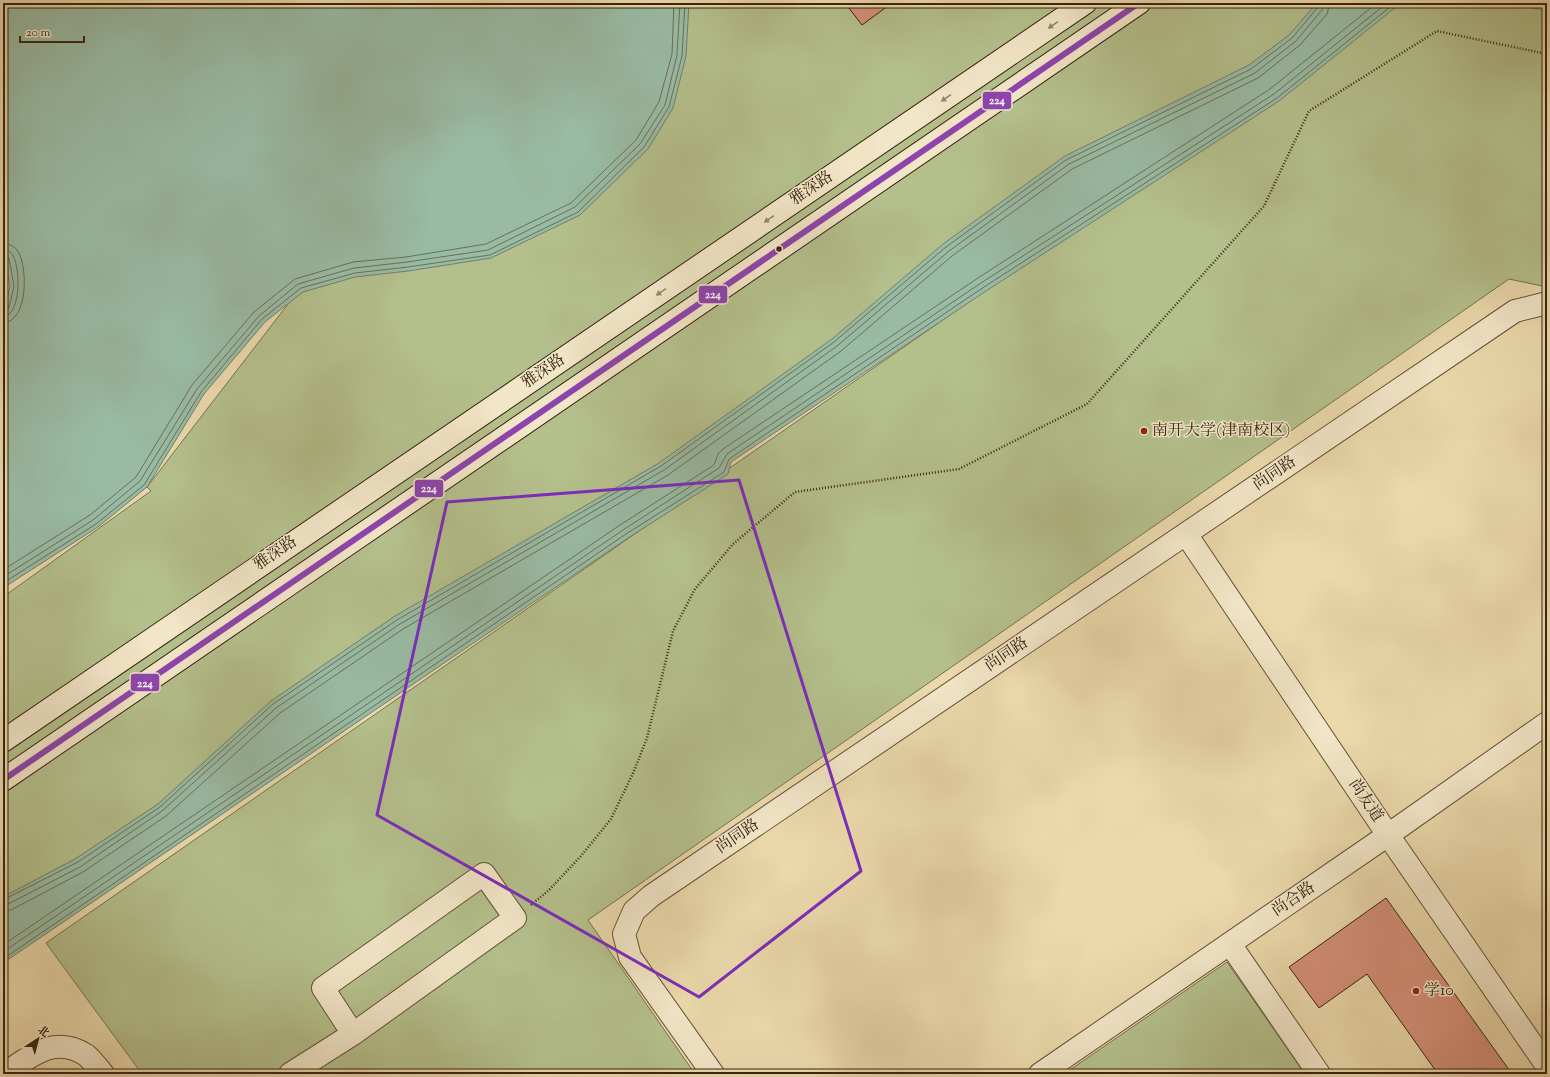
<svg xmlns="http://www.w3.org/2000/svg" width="1550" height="1077" font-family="'Sorts Mill Goudy','Noto Serif SC',serif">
	<rect width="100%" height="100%" fill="#ebd9ab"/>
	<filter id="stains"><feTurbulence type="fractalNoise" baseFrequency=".005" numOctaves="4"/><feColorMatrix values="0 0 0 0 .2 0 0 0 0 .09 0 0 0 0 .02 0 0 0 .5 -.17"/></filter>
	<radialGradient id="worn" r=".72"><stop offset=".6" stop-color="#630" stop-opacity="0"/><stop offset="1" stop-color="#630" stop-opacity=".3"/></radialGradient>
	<g fill="#b4c08c" stroke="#76724e">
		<polygon points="520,3 1354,3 3,917 3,597 151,491 147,487"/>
		<polygon points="1399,3 1495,3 1547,10 1547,287 1509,279 588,920 695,1074 142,1074 46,943"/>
		<polygon points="1227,962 1305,1074 1064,1074"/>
	</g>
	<g fill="#99bba4" stroke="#727f69">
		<polygon points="3,3 689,3 686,56 673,108 648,149 580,215 491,258 408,271 355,277 303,292 265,322 204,394 147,487 98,527 3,588 3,316 10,286 3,248"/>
		<polygon points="1317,3 1401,3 1279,101 986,291 731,462 728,474 628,538 3,963 3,897 75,859 158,804 271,701 395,616 659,463 832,339 943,244 1065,156 1249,65 1289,35"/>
	</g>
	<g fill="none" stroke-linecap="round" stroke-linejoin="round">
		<g stroke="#68705a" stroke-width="1">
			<path d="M 3,243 C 8,244 13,245 17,250 C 28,264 29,322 3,323"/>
			<path d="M 3,249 C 6,250 9,250 11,253 C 21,263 22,316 3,317"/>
			<polyline points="3,254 9,258 14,286 9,308 3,312"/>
			<polyline points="3,570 90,515 136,477 192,385 254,312 295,279 353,262 406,257 486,244 571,203 636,140 659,102 672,54 674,3"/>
			<polyline points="3,577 93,520 140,481 197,389 259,316 298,284 354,268 407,262 488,250 575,207 640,144 665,105 677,55 680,3"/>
			<polyline points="3,583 96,524 144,485 201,392 262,319 301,288 355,273 408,267 490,255 578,212 644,147 669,107 682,56 685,3"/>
			<polyline points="3,900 78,862 160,807 273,704 397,620 661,466 834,342 946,247 1066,160 1251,69 1292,38 1318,7 1319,3"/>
			<polyline points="3,905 8,904 80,867 162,811 276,708 400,624 664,470 837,346 949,251 1069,164 1255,73 1296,41 1322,10 1324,3"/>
			<polyline points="3,911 11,910 83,872 166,816 280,713 403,629 668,475 841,351 952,256 1072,169 1258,78 1300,45 1327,14 1330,3"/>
			<polyline points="3,945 620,525 714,465 718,454 723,449 978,278 1270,89 1377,3"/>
			<polyline points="3,952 623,530 719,468 727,454 981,283 1274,94 1387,3"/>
			<polyline points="3,959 626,534 724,472 729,459 984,287 1277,98 1395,3"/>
		</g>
	</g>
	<g fill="#d6917a" stroke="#372511">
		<polygon points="845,3 892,3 862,25"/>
		<polygon points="1386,898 1512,1074 1438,1074 1367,974 1319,1008 1289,967"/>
	</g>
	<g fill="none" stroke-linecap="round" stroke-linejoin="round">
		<defs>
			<g id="minor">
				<polyline points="1186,534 1388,835 1547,1066"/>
				<polyline points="1230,944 1319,1074"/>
				<path d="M 4,1074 C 30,1057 54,1034 86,1055 C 92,1060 98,1068 103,1074"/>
				<polyline points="290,1074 353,1034 515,918 484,874 323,988 353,1034"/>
				<polyline points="713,1074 630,957 624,934 634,911 651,896 1515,311 1547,303"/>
				<polyline points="1040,1074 1388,835 1547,723"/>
			</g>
			<g id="secondary">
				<polyline points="3,741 1085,3"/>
				<polyline points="3,780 1139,3"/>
			</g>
		</defs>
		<use href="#minor" stroke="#645238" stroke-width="24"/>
		<use href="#secondary" stroke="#372511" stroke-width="24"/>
		<polyline stroke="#372511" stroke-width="2.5" stroke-dasharray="1 2" stroke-linecap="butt" points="531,905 549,890 581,856 611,819 634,771 647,738 673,631 695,589 733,544 795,492 959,469 1087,404 1264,206 1309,111 1437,31 1547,54"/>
		<use href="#minor" stroke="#f2e6c8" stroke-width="22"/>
		<use href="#secondary" stroke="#f2e6c8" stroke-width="22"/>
		<defs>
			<polyline id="bus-1" points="3,780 1139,3"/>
		</defs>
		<use href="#bus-1" stroke="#f2e6c8" stroke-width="9"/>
		<use href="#bus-1" stroke="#8e44ad" stroke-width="6"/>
	</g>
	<defs><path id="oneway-solid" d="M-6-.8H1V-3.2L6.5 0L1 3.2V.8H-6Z"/></defs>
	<g fill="#94866c">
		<use href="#oneway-solid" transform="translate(1053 25) rotate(146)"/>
		<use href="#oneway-solid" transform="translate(946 98) rotate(146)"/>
		<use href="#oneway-solid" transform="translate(769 219) rotate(146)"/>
		<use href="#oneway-solid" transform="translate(661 292) rotate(146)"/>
	</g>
	<path fill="none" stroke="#7b2cbf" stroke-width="3" stroke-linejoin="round" d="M 739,480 L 861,871 L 699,997 L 377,815 L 447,502 Z"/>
	<circle fill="#372511" stroke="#f2e6c8" stroke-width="1.5" cx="779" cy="249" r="3.5"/>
	<g fill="#8f2418" stroke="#f2e6c8" stroke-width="1.5">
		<circle cx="1144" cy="431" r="4"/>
		<circle cx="1416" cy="991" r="4"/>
	</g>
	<g text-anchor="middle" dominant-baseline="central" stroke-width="3" stroke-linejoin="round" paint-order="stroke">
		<g font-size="16" fill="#372511" stroke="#f2e6c8">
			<text transform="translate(812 189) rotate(-34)">雅深路</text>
			<text transform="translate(544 372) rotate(-34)">雅深路</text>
			<text transform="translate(1275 474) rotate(-34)">尚同路</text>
			<text transform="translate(276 554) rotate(-34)">雅深路</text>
			<text transform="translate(1007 655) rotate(-34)">尚同路</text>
			<text transform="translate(1365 801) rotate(56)">尚友道</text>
			<text transform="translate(738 837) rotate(-34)">尚同路</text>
			<text transform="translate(1294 900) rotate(-34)">尚合路</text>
		</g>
		<g font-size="16" fill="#372511" stroke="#f2e6c8" text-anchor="start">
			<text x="1152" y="431">南开大学(津南校区)</text>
			<text x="1424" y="991">学10</text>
		</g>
	</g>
	<g stroke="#f2e6c8" stroke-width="1.5">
		<rect x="982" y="91" width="30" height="19" rx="4" fill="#8e44ad"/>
		<rect x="698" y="285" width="30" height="19" rx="4" fill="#8e44ad"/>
		<rect x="414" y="479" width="30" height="19" rx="4" fill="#8e44ad"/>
		<rect x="130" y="673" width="30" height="19" rx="4" fill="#8e44ad"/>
	</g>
	<g font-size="11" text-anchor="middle" font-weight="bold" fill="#fff">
		<text x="997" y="104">224</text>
		<text x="713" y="298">224</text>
		<text x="429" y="492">224</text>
		<text x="145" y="687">224</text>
	</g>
	<rect width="1550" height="1077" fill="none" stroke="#ebd9ab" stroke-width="16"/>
	<rect x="4" y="4" width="1542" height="1069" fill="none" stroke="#372511" stroke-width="2"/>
	<rect x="8" y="8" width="1534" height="1061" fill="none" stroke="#372511"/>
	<g transform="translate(38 1039) rotate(36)" stroke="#f2e6c8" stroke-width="3" paint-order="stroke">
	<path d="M0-3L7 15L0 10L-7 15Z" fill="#372511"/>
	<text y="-6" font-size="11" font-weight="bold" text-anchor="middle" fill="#372511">北</text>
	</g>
	<path d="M20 36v6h64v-6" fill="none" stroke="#372511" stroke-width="2"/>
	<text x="26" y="36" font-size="12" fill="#372511" stroke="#f2e6c8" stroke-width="3" paint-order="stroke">20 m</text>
	<rect width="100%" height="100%" filter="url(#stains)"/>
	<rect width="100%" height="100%" fill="url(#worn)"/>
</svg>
